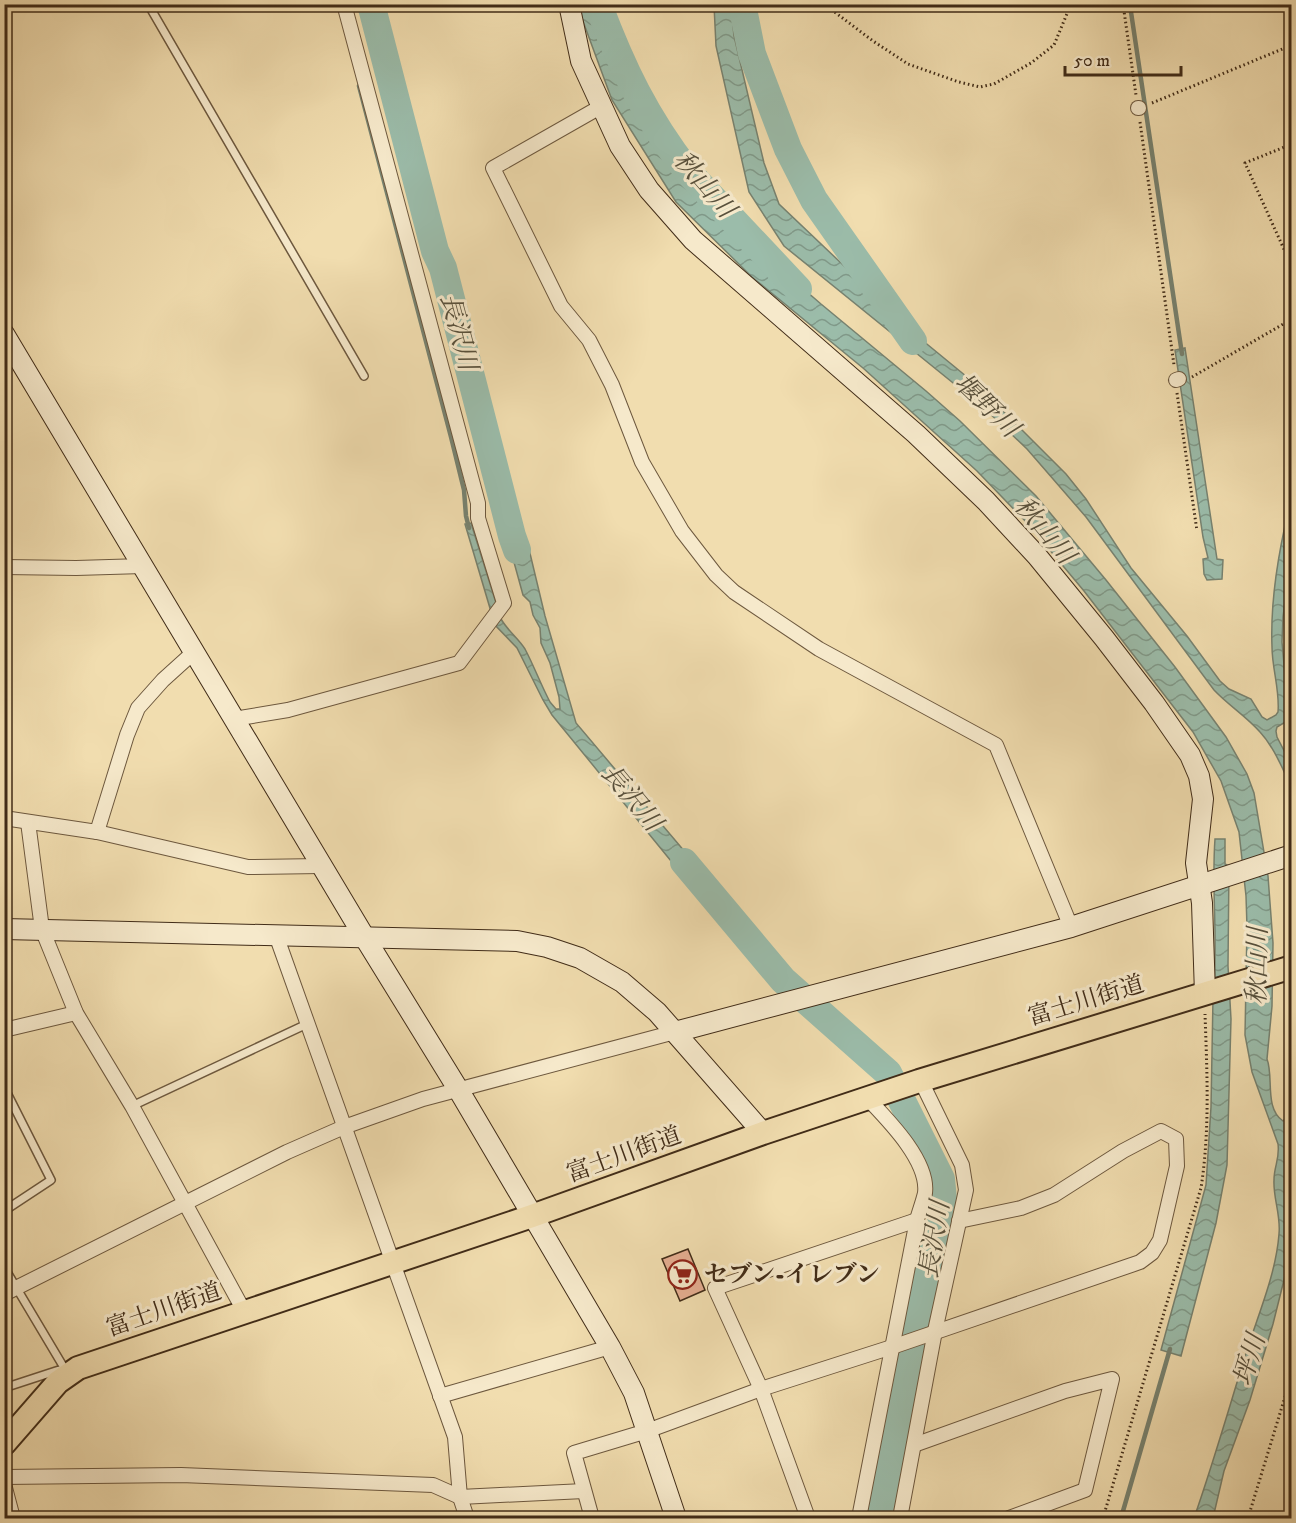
<svg xmlns="http://www.w3.org/2000/svg" width="1296" height="1523" font-family="'IM FELL DW Pica','Noto Serif JP',serif">
	<defs>
		<pattern id="water-waves" width="16" height="10" patternUnits="userSpaceOnUse" patternTransform="scale(1.5)"><rect width="16" height="10" fill="#9bbcaa"/><path d="M0 5q4-4 8 0t8 0" fill="none" stroke="#809989"/></pattern>
	</defs>
	<rect width="100%" height="100%" fill="#f1ddaf"/>
	<filter id="stains"><feTurbulence type="fractalNoise" baseFrequency=".00333" numOctaves="4"/><feColorMatrix values="0 0 0 0 .2 0 0 0 0 .09 0 0 0 0 .02 0 0 0 .5 -.17"/></filter>
	<radialGradient id="worn" r=".72"><stop offset=".6" stop-color="#630" stop-opacity="0"/><stop offset="1" stop-color="#630" stop-opacity=".3"/></radialGradient>
	<g fill="url(#water-waves)" stroke="#778270" stroke-width="1.5">
		<path d="M 577,5 L 594,5 L 626,92 L 701,200 L 821,304 L 926,391 L 960,421 L 1036,496 L 1106,580 L 1175,667 L 1226,737 L 1247,774 L 1254,793 L 1268,876 L 1273,943 L 1272,1006 L 1267,1059 C 1274,1077 1264,1108 1283,1121 L 1287,1117 L 1291,1087 L 1291,1252 L 1273,1324 L 1250,1400 L 1224,1471 L 1213,1518 L 1194,1518 C 1213,1464 1229,1408 1246,1353 C 1258,1315 1276,1274 1279,1234 C 1281,1215 1273,1198 1274,1180 C 1274,1166 1280,1159 1278,1144 L 1252,1072 L 1245,1035 L 1247,927 L 1246,896 L 1239,832 L 1221,781 L 1193,732 L 1084,591 L 1028,524 L 977,471 L 863,368 L 752,277 L 676,202 L 612,100 Z"/>
		<path d="M 714,5 L 731,5 L 734,36 L 764,163 L 779,204 L 922,340 L 978,386 L 1066,474 L 1086,499 L 1131,568 L 1187,636 L 1220,681 L 1229,689 L 1251,699 L 1262,717 L 1267,720 L 1276,715 L 1278,712 C 1280,691 1272,668 1272,647 C 1270,597 1279,548 1291,500 L 1291,556 L 1283,617 L 1282,642 L 1286,687 L 1291,697 L 1291,724 L 1287,721 L 1277,727 L 1276,731 L 1277,737 L 1291,764 L 1291,786 C 1282,768 1274,747 1260,732 C 1246,716 1228,705 1214,690 L 1086,517 L 1027,449 L 984,408 L 784,246 L 749,192 L 716,46 Z"/>
		<polygon points="1185,348 1217,559 1223,560 1222,579 1207,580 1204,574 1203,559 1208,558 1203,537 1175,350"/>
		<path d="M 511,513 L 522,541 L 528,545 L 545,616 L 576,723 L 713,885 L 702,899 L 552,715 L 543,700 L 517,648 L 495,625 L 465,524 L 471,523 L 501,619 C 508,631 518,638 525,649 C 534,666 541,685 550,702 L 556,709 L 560,709 L 559,697 L 550,663 L 541,643 L 540,628 L 533,615 L 530,602 L 523,595 L 501,515 Z"/>
		<path d="M 1215,839 L 1225,839 L 1225,864 L 1229,866 L 1228,966 L 1231,1019 L 1227,1165 L 1216,1223 L 1181,1356 L 1161,1350 L 1206,1185 L 1211,1107 L 1213,998 C 1219,945 1211,892 1215,839 Z"/>
	</g>
	<g fill="none" stroke-linecap="round" stroke-linejoin="round">
		<g stroke="#778270" stroke-width="4.5">
			<polyline points="1131,12 1182,354"/>
			<polyline points="359,86 451,437 464,490 466,516 469,528"/>
			<polyline points="1121,1518 1170,1349"/>
		</g>
		<g stroke="#9bbcaa" stroke-width="28">
			<polyline points="371,4 435,251 443,268 512,536 517,550"/>
			<path d="M 598,4 C 622,68 646,118 688,172 L 798,289"/>
			<polyline points="742,4 752,54 788,149 814,200 913,341"/>
			<polyline points="684,862 783,980 888,1073 941,1179 944,1210 932,1256 879,1518"/>
		</g>
	</g>
	<polygon fill="#e6af92" stroke="#412c18" stroke-width="1.5" points="688,1249 705,1290 680,1301 662,1259"/>
	<g fill="none" stroke-linecap="round" stroke-linejoin="round">
		<defs>
			<g id="lane">
				<polyline points="148,4 364,376"/>
				<polyline points="4,1087 51,1180 4,1211"/>
				<polyline points="132,1106 307,1024"/>
				<polyline points="4,1267 66,1371"/>
				<polyline points="4,1388 59,1370"/>
			</g>
			<g id="street">
				<polyline points="602,106 493,168 561,306 589,340 612,385 642,462 682,531 716,575 734,592 819,649 996,745 1071,927"/>
				<polyline points="1138,108 1139,108"/>
				<polyline points="1176,380 1179,379"/>
				<polyline points="4,567 76,568 143,566"/>
				<polyline points="234,719 288,710 459,663 504,603 478,518 478,503 344,4"/>
				<polyline points="4,818 97,832 248,867 321,866"/>
				<polyline points="28,822 42,929 76,1013 132,1106 244,1311"/>
				<polyline points="97,832 127,735 138,708 163,680 194,652"/>
				<polyline points="276,935 455,1437 460,1497 467,1518"/>
				<polyline points="4,1030 76,1013"/>
				<polyline points="4,1294 287,1152 344,1127 423,1099 675,1032"/>
				<polyline points="440,1396 610,1347"/>
				<polyline points="914,1445 1065,1391 1112,1379 1085,1490 1009,1518"/>
				<polyline points="4,1477 181,1475 433,1485 460,1497 584,1491"/>
				<polyline points="4,1484 13,1518"/>
				<polyline points="592,1518 574,1453 647,1431 761,1389 895,1346 1140,1262 1152,1253 1160,1240 1177,1166 1176,1139 1161,1131 1123,1151 1054,1195 1021,1208 959,1221"/>
				<polyline points="808,1518 761,1389 715,1288 917,1220"/>
				<path d="M 859,1518 L 917,1220 C 919,1212 923,1202 925,1193 C 929,1161 888,1120 868,1099"/>
				<polyline points="900,1518 935,1331 966,1190 962,1165 921,1081"/>
			</g>
			<g id="secondary">
				<polyline points="569,4 581,61 620,146 649,190 693,240 916,434 986,501 1037,556 1104,638 1154,703 1190,755 1199,776 1203,799 1196,863 1202,903 1205,994"/>
				<polyline points="4,334 365,938 458,1089 610,1347 634,1393 676,1518"/>
				<polyline points="4,929 517,941 547,947 580,958 622,982 657,1012 763,1133"/>
				<polyline points="675,1032 1071,927 1292,855"/>
			</g>
			<polyline id="primary" points="4,1444 58,1382 78,1368 532,1216 763,1133 919,1081 1292,967"/>
		</defs>
		<use href="#lane" stroke="#6d583e" stroke-width="10"/>
		<use href="#street" stroke="#6d583e" stroke-width="16"/>
		<use href="#secondary" stroke="#412c18" stroke-width="22"/>
		<use href="#primary" stroke="#412c18" stroke-width="26"/>
		<g stroke="#412c18" stroke-width="3" stroke-dasharray="1.5 3" stroke-linecap="butt">
			<polyline points="824,4 873,41 908,64 959,82 980,87 994,84 1031,63 1054,45 1071,4"/>
			<polyline points="1123,4 1136,95"/>
			<polyline points="1124,9 1134,4"/>
			<polyline points="1152,103 1292,45"/>
			<polyline points="1140,122 1174,365"/>
			<polyline points="1292,144 1245,163 1292,267"/>
			<polyline points="1192,377 1292,319"/>
			<polyline points="1177,393 1197,531"/>
			<path d="M 1103,1518 L 1201,1188 C 1210,1130 1207,1072 1205,1014"/>
			<polyline points="1248,1518 1292,1374"/>
			<polyline points="1288,1518 1292,1507"/>
		</g>
		<use href="#lane" stroke="#f6e9cb" stroke-width="7"/>
		<use href="#street" stroke="#f6e9cb" stroke-width="14"/>
		<use href="#secondary" stroke="#f6e9cb" stroke-width="20"/>
		<use href="#primary" stroke="#f1ddaf" stroke-width="22"/>
	</g>
	<defs>
		<symbol id="supermarket-ring" viewBox="-11 -11 22 22"><circle r="9.5" fill="#f6e9cb" stroke="#8f2418" stroke-width="1.5"/><path d="M-6-5.5h2.5l.6 2H6L4.5 2H-2.5L-4.4-4H-6ZM-1.5 3.2a1.3 1.3 0 1 0 .1 0ZM3 3.2a1.3 1.3 0 1 0 .1 0Z" fill="#8f2418"/></symbol>
	</defs>
	<g fill-rule="evenodd">
		<use href="#supermarket-ring" x="666" y="1258" width="33" height="33"/>
	</g>
	<g text-anchor="middle" dominant-baseline="central" stroke-width="6" stroke-linejoin="round" paint-order="stroke">
		<g font-size="24" fill="#412c18" stroke="#f6e9cb">
			<text transform="translate(1086 1001) rotate(-17)">富士川街道</text>
			<text transform="translate(624 1155) rotate(-20)">富士川街道</text>
			<text transform="translate(164 1310) rotate(-19)">富士川街道</text>
		</g>
		<g font-size="24" font-weight="bold" fill="#412c18" stroke="#f6e9cb" text-anchor="start">
			<text x="704" y="1275">セブン-イレブン</text>
		</g>
		<g font-size="26" font-style="italic" fill="#58503c" stroke="#f6e9cb">
			<text transform="translate(704 185) rotate(49)">秋山川</text>
			<text transform="translate(458 332) rotate(75)">長沢川</text>
			<text transform="translate(986 406) rotate(44)">堰野川</text>
			<text transform="translate(1044 531) rotate(50)">秋山川</text>
			<text transform="translate(631 798) rotate(50)">長沢川</text>
			<text transform="translate(1258 966) rotate(-89)">秋山川</text>
			<text transform="translate(935 1240) rotate(-81)">長沢川</text>
			<text transform="translate(1250 1360) rotate(-73)">坪川</text>
		</g>
	</g>
	<rect width="1296" height="1523" fill="none" stroke="#f1ddaf" stroke-width="24"/>
	<rect x="6" y="6" width="1284" height="1511" fill="none" stroke="#412c18" stroke-width="3"/>
	<rect x="12" y="12" width="1272" height="1499" fill="none" stroke="#412c18" stroke-width="1.5"/>
	<path d="M1065 66v9h116v-9" fill="none" stroke="#412c18" stroke-width="3"/>
	<text x="1074" y="66" font-size="18" fill="#412c18" stroke="#f6e9cb" stroke-width="4.5" paint-order="stroke">50 m</text>
	<rect width="100%" height="100%" filter="url(#stains)"/>
	<rect width="100%" height="100%" fill="url(#worn)"/>
</svg>
